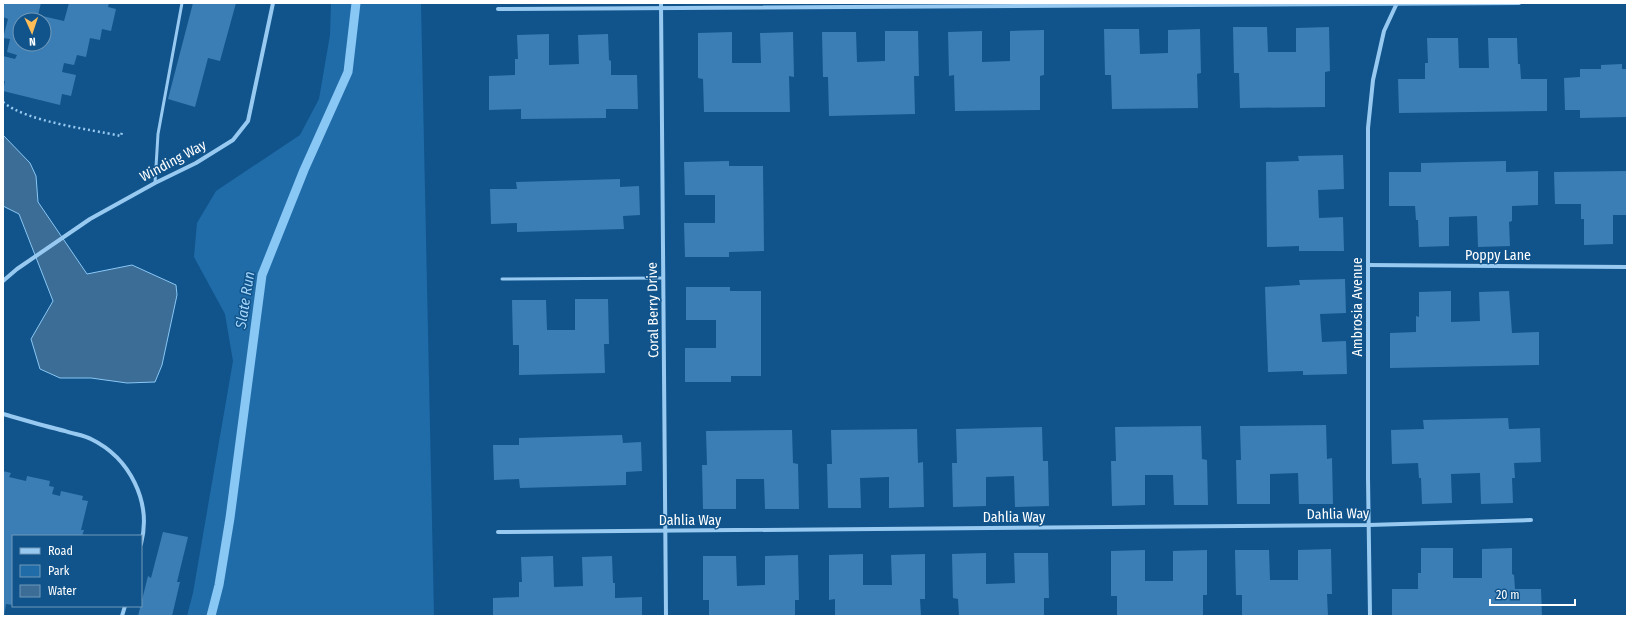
<svg xmlns="http://www.w3.org/2000/svg" width="1630" height="619" font-family="'Fira Sans Condensed',sans-serif">
	<rect width="100%" height="100%" fill="#11548b"/>
	<polygon fill="#206ca9" points="331,3 421,3 434,616 187,616 193,593 233,361 225,314 194,257 197,223 216,191 300,135 319,99 330,35"/>
	<polygon fill="#3b6d96" stroke="#89c7f5" points="3,135 30,163 36,176 38,202 87,274 132,265 176,285 177,295 162,365 155,382 127,383 91,378 60,378 40,369 31,339 53,301 19,214 3,206"/>
	<g fill="none" stroke-linecap="round" stroke-linejoin="round">
		<polyline stroke="#89c7f5" stroke-width="9" points="211,616 219,585 230,518 262,275 304,170 348,72 356,3"/>
	</g>
	<g fill="#3a7eb5" fill-rule="evenodd">
		<path d="M 3,3 L 41,3 L 38,15 L 64,21 L 69,3 L 109,3 L 108,7 L 116,9 L 111,31 L 102,29 L 100,40 L 90,38 L 86,57 L 77,55 L 74,65 L 64,63 L 62,72 L 76,75 L 71,96 L 62,94 L 60,105 L 3,91 L 5,81 L 3,81 L 3,56 L 15,59 L 17,55 L 7,52 L 10,39 L 3,38 L 8,19 L 3,17 ZM 20,20 L 44,20 L 44,44 L 20,44 Z"/>
		<polygon points="193,3 236,3 220,61 208,58 195,107 168,99"/>
		<polygon points="1233,27 1267,27 1268,52 1296,52 1296,28 1329,27 1330,71 1325,72 1325,107 1240,108 1239,73 1234,73"/>
		<polygon points="1104,29 1139,29 1140,54 1168,53 1168,30 1200,29 1201,73 1197,74 1198,108 1112,109 1111,75 1105,75"/>
		<polygon points="1044,30 1044,75 1040,76 1040,110 955,111 954,75 949,76 948,32 982,31 982,62 1010,61 1010,31"/>
		<polygon points="885,31 918,31 919,76 914,76 915,114 829,116 828,77 823,77 822,32 856,32 857,62 885,61"/>
		<polygon points="732,32 732,63 761,63 760,33 793,32 794,77 789,76 790,112 704,112 703,79 698,78 698,33"/>
		<polygon points="549,34 549,65 579,64 578,35 608,34 609,60 611,61 611,75 637,75 638,109 606,109 606,118 521,119 521,109 489,110 489,76 515,75 515,59 518,59 517,35"/>
		<polygon points="1427,38 1458,38 1459,68 1489,68 1488,38 1517,38 1518,64 1520,64 1521,79 1547,79 1547,111 1399,113 1398,79 1425,79 1425,63 1428,63"/>
		<polygon points="1622,64 1622,69 1627,69 1627,117 1580,118 1580,110 1565,110 1564,78 1580,77 1580,69 1601,69 1601,65"/>
		<polygon points="1343,155 1344,189 1318,190 1319,218 1343,217 1344,251 1299,251 1299,246 1267,247 1266,162 1299,161 1298,156"/>
		<polygon points="729,161 729,166 763,166 764,251 729,252 729,257 685,257 684,223 715,223 715,195 685,195 684,162"/>
		<polygon points="1506,161 1506,172 1538,171 1538,205 1512,206 1512,221 1509,222 1510,246 1478,247 1477,216 1449,217 1449,246 1419,247 1418,220 1416,220 1415,206 1389,206 1389,172 1421,172 1421,163"/>
		<polygon points="1627,171 1627,215 1613,215 1613,244 1584,245 1584,219 1581,219 1581,204 1555,204 1554,172"/>
		<polygon points="620,179 620,187 639,186 640,215 623,216 624,229 517,232 517,223 491,224 490,189 517,189 516,182"/>
		<polygon points="1345,279 1346,313 1320,314 1322,342 1346,341 1347,374 1303,375 1303,371 1268,372 1265,287 1300,285 1299,280"/>
		<polygon points="686,287 730,287 730,291 761,291 761,376 731,376 731,382 685,382 685,348 716,348 716,320 686,320"/>
		<polygon points="1451,291 1451,322 1480,321 1479,292 1509,291 1512,333 1539,332 1539,365 1390,368 1390,333 1416,332 1416,316 1419,317 1419,292"/>
		<polygon points="575,299 608,299 609,344 604,344 605,373 519,375 519,345 513,345 512,300 546,300 547,330 575,330"/>
		<polygon points="1508,418 1509,429 1540,428 1541,462 1514,463 1515,478 1512,478 1513,503 1481,504 1480,473 1451,474 1452,503 1422,504 1421,478 1419,478 1418,463 1392,464 1391,430 1424,429 1423,420"/>
		<polygon points="1326,425 1327,459 1332,458 1333,504 1299,504 1298,473 1270,474 1270,504 1237,504 1236,460 1241,460 1240,426"/>
		<polygon points="1201,426 1202,459 1207,460 1208,505 1174,505 1173,475 1145,475 1145,505 1112,506 1111,461 1116,461 1115,427"/>
		<polygon points="1042,427 1043,461 1048,461 1049,506 1015,507 1014,476 986,477 986,506 953,507 952,463 957,463 956,429"/>
		<polygon points="917,429 918,463 923,462 924,507 889,508 889,477 860,478 861,508 828,508 827,464 832,464 831,430"/>
		<polygon points="792,430 793,463 798,464 799,509 765,509 764,479 736,479 736,509 703,509 702,465 707,465 706,431"/>
		<polygon points="622,435 623,443 641,442 642,471 626,472 626,485 520,488 519,479 494,480 493,445 519,445 519,438"/>
		<polygon points="3,471 11,473 9,477 26,481 27,476 50,481 49,486 54,487 52,494 60,496 61,491 83,496 82,500 88,501 81,530 84,530 82,536 13,536 13,605 6,604 4,616"/>
		<polygon points="163,532 188,537 177,582 180,582 172,616 138,616 148,576 151,578"/>
		<polygon points="1421,548 1453,548 1453,578 1482,578 1482,549 1512,548 1512,574 1514,575 1515,589 1541,589 1542,616 1392,616 1392,589 1418,589 1418,573 1421,573"/>
		<polygon points="1331,549 1332,594 1327,594 1328,616 1242,616 1242,595 1236,595 1235,550 1269,550 1270,580 1298,580 1298,550"/>
		<polygon points="1145,550 1145,581 1173,581 1173,551 1207,550 1207,595 1203,595 1203,616 1117,616 1117,596 1111,596 1111,551"/>
		<polygon points="986,553 986,584 1015,583 1014,553 1048,553 1049,598 1044,598 1044,616 959,616 958,599 953,598 952,554"/>
		<polygon points="863,554 863,585 892,585 891,555 925,554 925,599 920,599 921,616 835,616 835,599 829,600 829,555"/>
		<polygon points="798,555 799,600 795,600 795,616 709,616 709,600 703,600 703,556 736,556 737,586 765,585 765,556"/>
		<polygon points="553,556 554,587 583,586 582,557 612,556 613,583 615,583 615,598 642,597 642,616 493,616 493,598 519,597 519,582 522,582 521,557"/>
	</g>
	<g fill="none" stroke-linecap="round" stroke-linejoin="round">
		<path stroke="#98caf1" stroke-width="2.5" stroke-dasharray="2 3" stroke-linecap="butt" d="M 3,102 C 27,122 89,129 121,136 L 122,132"/>
		<g stroke="#98caf1" stroke-width="3">
			<polyline points="155,183 158,134 182,3"/>
			<polyline points="502,279 663,278"/>
		</g>
		<g stroke="#98caf1" stroke-width="4">
			<polyline points="661,3 666,616"/>
			<polyline points="498,9 1519,3"/>
			<polyline points="1368,265 1627,267"/>
			<polyline points="3,281 17,269 90,219 155,183 196,163 233,140 248,121 273,3"/>
			<path d="M 3,414 C 24,420 44,426 65,431 C 73,434 84,435 91,439 C 130,458 152,502 141,544"/>
			<polyline points="498,532 1369,525 1531,520"/>
			<polyline points="122,616 125,606"/>
			<polyline points="1370,616 1368,478 1368,128 1373,80 1384,31 1397,3"/>
		</g>
	</g>
	<g text-anchor="middle" dominant-baseline="central" stroke-width="3" stroke-linejoin="round" paint-order="stroke">
		<g font-size="14" fill="#fff" stroke="#11548b">
			<text transform="translate(173 161) rotate(-28)">Winding Way</text>
			<text x="1498" y="255">Poppy Lane</text>
			<text transform="translate(1357 307) rotate(-90)">Ambrosia Avenue</text>
			<text transform="translate(653 310) rotate(-91)">Coral Berry Drive</text>
			<text transform="translate(1338 514) rotate(-1)">Dahlia Way</text>
			<text x="1014" y="517">Dahlia Way</text>
			<text x="690" y="520">Dahlia Way</text>
		</g>
		<g font-size="15" font-style="italic" fill="#a3d4f9" stroke="#11548b">
			<text transform="translate(245 300) rotate(-81)">Slate Run</text>
		</g>
	</g>
	<rect width="1630" height="619" fill="none" stroke="#ffffff" stroke-width="8"/>
	<rect x="12" y="535" width="130" height="72" fill="#11548b" stroke="#7098b9"/>
	<rect x="20" y="548" width="20" height="6" fill="#98caf1" stroke="#7098b9"/>
	<text x="48" y="555" font-size="12" fill="#ffffff">Road</text>
	<rect x="20" y="565" width="20" height="12" fill="#206ca9" stroke="#7098b9"/>
	<text x="48" y="575" font-size="12" fill="#ffffff">Park</text>
	<rect x="20" y="585" width="20" height="12" fill="#3b6d96" stroke="#7098b9"/>
	<text x="48" y="595" font-size="12" fill="#ffffff">Water</text>
	<g transform="translate(32 32) rotate(177)"><circle r="19" fill="#11548b" stroke="#7098b9"/>
	<path d="M0-3L7 15L0 10L-7 15Z" fill="#ffbd58"/>
	<text y="-6" font-size="11" font-weight="bold" text-anchor="middle" fill="#ffffff">N</text>
	</g>
	<path d="M1490 599v6h85v-6" fill="none" stroke="#ffffff" stroke-width="2"/>
	<text x="1496" y="599" font-size="12" fill="#ffffff" stroke="#11548b" stroke-width="3" paint-order="stroke">20 m</text>
</svg>
